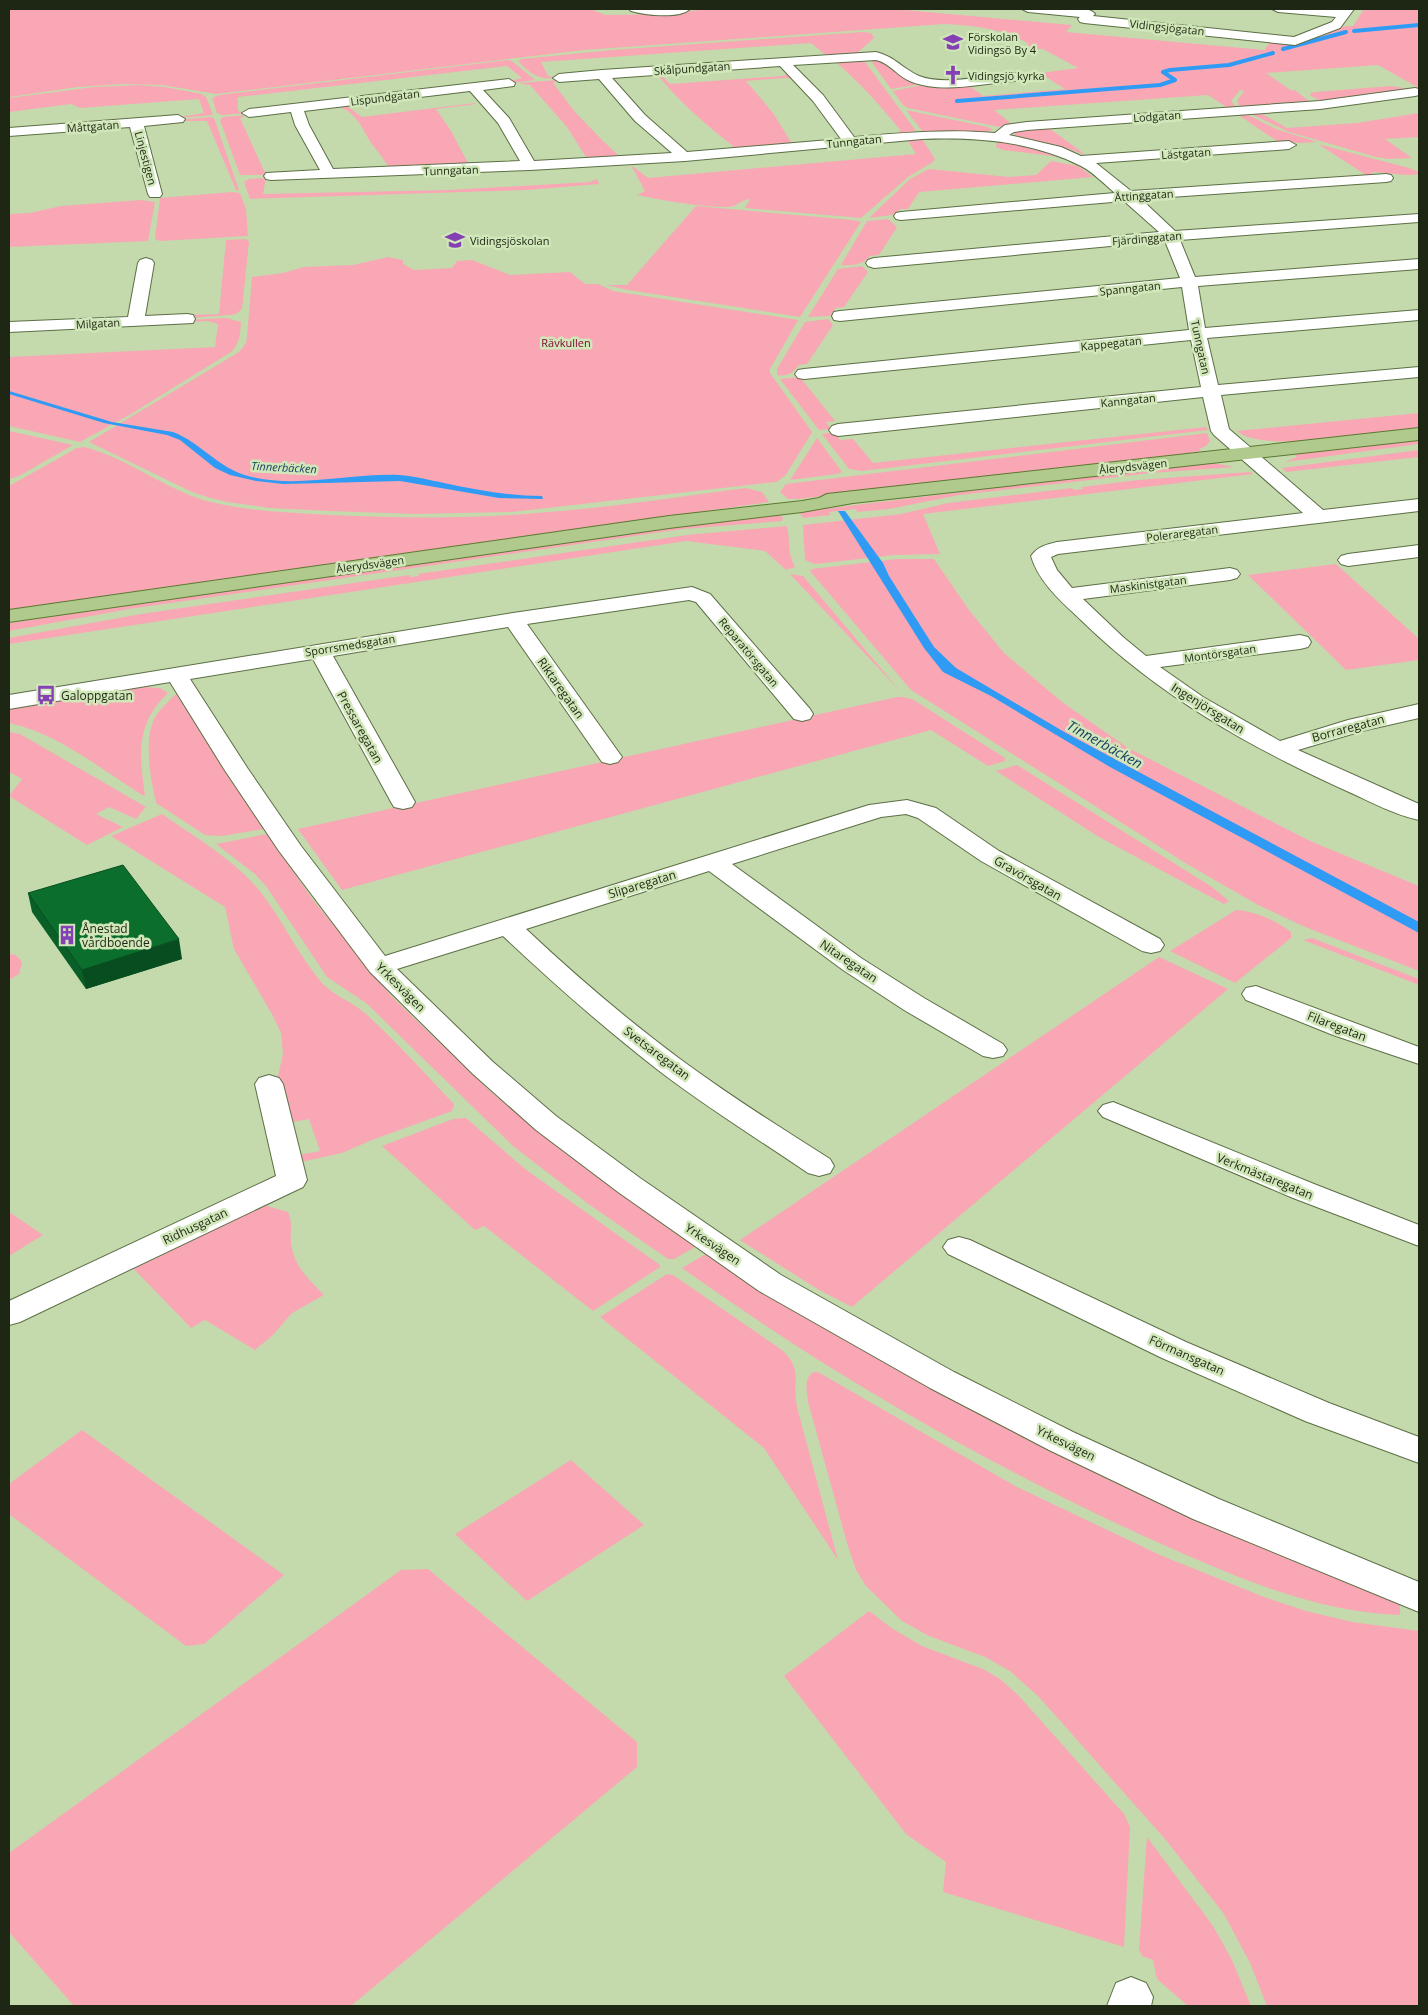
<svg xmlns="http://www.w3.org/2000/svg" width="1428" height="2015" font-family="'Open Sans',sans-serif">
	<rect width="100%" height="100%" fill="#c4daac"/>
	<g fill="#f9a7b5">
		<path d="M 9,9 L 591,9 L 605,15 L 667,14 L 707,9 L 894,9 L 1072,25 L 1066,32 L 1264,50 L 1271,41 C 1278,42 1287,45 1295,43 C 1315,40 1333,25 1353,26 L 1364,9 L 1419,9 L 1419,88 L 1378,65 L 1266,73 L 1292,91 L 1295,90 L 1310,102 L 1240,107 L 1237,101 L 1244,91 L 1240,90 L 1231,101 L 1238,109 L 1231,110 L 1208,95 L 994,110 L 1013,125 L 999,127 L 908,108 L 903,105 L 893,91 L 917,86 L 963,81 L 983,96 L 1065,89 L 1040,73 L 1078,68 L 1043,49 L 1022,48 L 1029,44 C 1003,29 973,25 944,24 L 584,50 L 216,94 L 162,85 L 122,84 L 78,87 L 9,97 Z"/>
		<path d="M 862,32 L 871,33 L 874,38 L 855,55 L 827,56 L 811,43 L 541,62 L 548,76 L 559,78 C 539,80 531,75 518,61 L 521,59 L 612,50 Z"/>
		<polygon points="868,57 872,57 890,65 887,66 900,76 907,76 927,83 891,89"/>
		<path d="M 862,58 L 916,131 L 895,134 L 901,131 C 881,106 860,83 836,62 Z"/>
		<polygon points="508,60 512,61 535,80 511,83 509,81 522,78 507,66 238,97 238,111 246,113 222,115 217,113 212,98 219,95"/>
		<path d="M 657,71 L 670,84 L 783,76 L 788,74 L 794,79 L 785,78 L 746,81 L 773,113 L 791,142 L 802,144 L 729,150 L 733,146 C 705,124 679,102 657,74 Z"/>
		<polygon points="558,80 553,83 575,112 602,140 618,155 632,158 578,161 586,157 567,127 530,85 518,83"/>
		<polygon points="138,85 165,87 202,94 206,97 213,115 179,118 179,117 204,113 199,99 80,108 71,104 9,112 9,98 94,87"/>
		<polygon points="1391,86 1404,88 1408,90 1320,101 1310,95 1311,93 1316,92"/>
		<path d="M 475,103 L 476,104 L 436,109 L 451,131 L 468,163 L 381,169 L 388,166 C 383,158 377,151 371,143 C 361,126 354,108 333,106 L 344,104 L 362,117 Z"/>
		<polygon points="906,110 988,127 993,130 982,133 923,132"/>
		<polygon points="1257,111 1287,128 1357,123 1419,113 1419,137 1385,139 1412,158 1388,159 1376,157 1289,132 1249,113"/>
		<polygon points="1234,112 1242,112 1276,129 1317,142 1300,143 1277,141"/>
		<polygon points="247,115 240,118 266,175 240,175 220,120 223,117"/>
		<polygon points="210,117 214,118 239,190 236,190 207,121 181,121 180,120"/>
		<polygon points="1053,125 1050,129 1086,155 1057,145 1016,136 1013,133 1013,131"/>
		<path d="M 921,137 L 935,159 L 933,162 L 908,177 L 861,218 L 745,208 L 750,199 C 741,200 738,206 729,207 C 699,207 667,201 637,195 L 645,191 L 631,165 L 648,178 L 916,154 L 908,141 L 901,139 Z"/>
		<polygon points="1001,142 1029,146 1061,157 1003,150 996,147 997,143"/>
		<path d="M 1318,144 L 1409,168 L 1419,172 L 1419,174 C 1402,177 1389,172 1373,172 L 1369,177 Z"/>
		<polygon points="1051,161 1078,166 1093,177 919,192 908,209 901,209 892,215 869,218 910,179 929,169 1009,177 1036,175"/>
		<polygon points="266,178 263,194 449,190 590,182 597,179 599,184 526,190 250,199 244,182 249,179"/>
		<polygon points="232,192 240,193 246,209 248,236 160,241 155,239 160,198"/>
		<polygon points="141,200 155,202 148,241 9,247 9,214 30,213 61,206"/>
		<polygon points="696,206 853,220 861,222 800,317 628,290 606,285 627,285"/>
		<path d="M 888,219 L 897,227 L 879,255 L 870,256 C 863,265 852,266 841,265 L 867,221 Z"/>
		<polygon points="226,240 246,239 249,242 242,309 236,314 230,315 189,318 189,315 219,314"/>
		<polygon points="388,257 403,260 403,264 414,270 452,268 457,261 472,260 510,275 570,272 585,284 598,284 613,291 798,320 770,369 770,373 812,432 811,434 785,476 776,482 512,512 414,514 329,511 270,508 227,502 207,497 192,492 89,442 239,352 246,343 247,337 252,277 283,273 304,267 353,265"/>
		<polygon points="862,266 868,272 844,307 836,308 830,316 808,317 838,269"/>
		<path d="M 226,318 L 241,322 C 240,335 240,343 231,352 L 131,414 L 80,442 L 9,426 L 9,357 L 215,347 L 218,324 L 208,321 L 188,322 L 189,320 Z"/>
		<path d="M 828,319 L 833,325 L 807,364 L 799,365 C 793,373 787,377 777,375 L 777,369 L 805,322 Z"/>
		<polygon points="800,377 835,421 826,422 831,429 819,430 780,379"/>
		<path d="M 1419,413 L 1419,429 C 1383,433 1262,454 1237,431 Z"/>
		<polygon points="1206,427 1208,430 862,471 849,469 822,434 834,432 840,440 853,439 873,463"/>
		<polygon points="9,431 73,445 19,476 9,479"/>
		<polygon points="1207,433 1210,441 1206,446 1199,449 1201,451 1173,456 798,499 788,499 780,492 786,484"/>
		<polygon points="817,438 842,472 837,474 790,480"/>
		<polygon points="1419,438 1419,444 1285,462 1297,457 1294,454"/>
		<path d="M 84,447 C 132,459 171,495 220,504 C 257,512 295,513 332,515 C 400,518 468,519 536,513 C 607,508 677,497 746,488 L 762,492 L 769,502 L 9,611 L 9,486 L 77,448 Z"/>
		<polygon points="1419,450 1419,457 1286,472 1282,468"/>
		<polygon points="1214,463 1234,467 1151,473 959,495 889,509 857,512 856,509 829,512 831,515 803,518 799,512 1106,474"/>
		<polygon points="1250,472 1253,474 923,514 940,554 895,555 815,564 805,560 803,525 901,514 948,503 1072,488 1074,490 1083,489 1082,487 1138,480"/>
		<polygon points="779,514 783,518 782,521 683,529 129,609 9,631 9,623 524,548"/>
		<path d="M 787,526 C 791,544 786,548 795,567 L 786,570 L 765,551 L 686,541 L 9,644 L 9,638 L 141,614 L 409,575 L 410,577 L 419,576 L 418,574 L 687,535 Z"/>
		<polygon points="897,559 934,559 969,610 1004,653 1062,702 1128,748 1310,841 1419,886 1419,971 1305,927 1258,905 1187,864 911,690 810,571 812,569"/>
		<polygon points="1336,564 1419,639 1419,660 1346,670 1248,575"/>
		<polygon points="790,574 803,576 900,691"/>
		<path d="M 142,687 L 160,688 L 168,693 C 136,723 139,754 145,795 L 142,795 C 101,769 57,733 9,723 L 9,709 Z"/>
		<path d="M 176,694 L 264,829 L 222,836 L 205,835 L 156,803 C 151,779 144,746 153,721 C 158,710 168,702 176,694 Z"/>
		<polygon points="897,697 904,697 914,700 1005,758 1005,761 988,766 931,730 342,890 298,829"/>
		<polygon points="9,732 20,734 146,807 136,819 109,807 96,814 123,827 87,845 9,796 22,779 9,772"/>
		<polygon points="1017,765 1212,887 1229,901 1224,904 1099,837 996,771"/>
		<path d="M 162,814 C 196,838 237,861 263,895 C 284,923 299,956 322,983 C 334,996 353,1002 366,1014 C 397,1042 425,1074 454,1104 L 452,1111 L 372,1140 L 342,1153 L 301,1162 L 299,1155 L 320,1151 L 309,1119 L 288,1123 L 278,1076 L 283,1054 L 281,1033 L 273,1016 L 234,949 L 225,907 L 111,836 Z"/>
		<polygon points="267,834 313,900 391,996 492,1093 585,1168 695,1247 674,1259 668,1259 587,1203 513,1146 366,1003 327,977 266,886 255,874 216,844"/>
		<path d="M 1236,910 C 1254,911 1276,920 1291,932 L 1291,938 L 1235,983 L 1170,951 Z"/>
		<polygon points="1312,938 1419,979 1419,985 1303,940"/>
		<path d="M 9,954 C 16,954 20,957 22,964 L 19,974 L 9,980 Z"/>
		<polygon points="1159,957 1228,989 852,1307 819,1290 740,1240"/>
		<polygon points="466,1118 525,1169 660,1265 660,1267 593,1311 484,1226 475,1230 382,1146 453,1119"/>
		<path d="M 267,1206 L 288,1212 C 293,1222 290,1232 291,1243 C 294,1266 308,1279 324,1295 L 292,1313 L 273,1335 L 255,1350 L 205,1320 L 191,1328 L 129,1264 L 255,1207 Z"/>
		<polygon points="9,1212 43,1235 9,1256"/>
		<path d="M 706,1254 C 860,1355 1023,1441 1191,1517 C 1260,1548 1331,1575 1400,1604 L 1400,1615 C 1312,1612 1229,1574 1150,1539 C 985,1464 829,1373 682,1268 Z"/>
		<path d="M 667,1274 L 673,1275 L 782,1350 C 803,1369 792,1381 797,1407 L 838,1560 L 764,1448 L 600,1317 Z"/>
		<path d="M 814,1372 L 818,1372 L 1015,1486 L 1160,1555 L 1264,1597 L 1306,1611 L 1352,1622 L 1419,1631 L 1419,2006 L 1267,2006 L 1250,1963 L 1224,1914 L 1165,1839 L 1039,1697 L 1010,1671 L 985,1657 L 929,1636 L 902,1621 L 866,1586 L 856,1570 L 847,1543 L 808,1402 C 807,1391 803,1378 814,1372 Z"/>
		<polygon points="82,1430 284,1575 204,1644 186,1646 9,1514 9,1484"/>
		<polygon points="571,1460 644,1525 527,1601 455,1534"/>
		<polygon points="428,1569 637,1742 637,1767 351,2006 74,2006 9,1932 9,1853 401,1570"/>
		<polygon points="869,1611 893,1629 922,1646 983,1669 1000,1679 1019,1696 1124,1814 1130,1827 1124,1947 943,1892 946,1862 906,1834 784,1676"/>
		<polygon points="1147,1837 1213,1926 1232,1960 1251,2006 1188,2006 1157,1979 1153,1960 1142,1956 1139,1949"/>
	</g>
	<g fill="#2f9bf5">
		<path d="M 9,391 L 112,422 L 173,432 C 200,442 218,468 248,476 C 297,489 349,473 399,475 C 414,476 430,480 444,483 C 477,490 509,496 542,496 L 543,499 L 499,498 L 400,481 L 324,483 L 283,484 L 256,481 L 230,475 L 215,468 L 180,440 L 167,435 L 104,423 L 9,394 Z"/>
		<polygon points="838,511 845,511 883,563 889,576 934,647 956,668 1066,733 1419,922 1419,933 1110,767 991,696 943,672 924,648"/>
	</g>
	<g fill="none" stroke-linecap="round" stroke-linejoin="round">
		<g stroke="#2f9bf5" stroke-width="4">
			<polyline points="1354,31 1419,25"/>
			<polyline points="1283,49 1346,32"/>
			<polyline points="957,101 1160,85 1175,80 1163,72 1170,70 1229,65 1273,53"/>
		</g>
		<defs>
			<g id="minor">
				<path d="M 629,9 L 690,9 C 680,19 644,15 631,11 Z"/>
				<polygon points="1022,9 1089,10 1093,12 1095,14 1093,16 1294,37 1332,22 1336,17 1278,12 1272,9 1354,9 1340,28 1295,45 1084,23 1080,22 1078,19 1080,17 1028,12"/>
				<path d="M 876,52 C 894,56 903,69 919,76 C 944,86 989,75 1015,73 L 1021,77 L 1015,81 C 982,83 944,94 912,82 C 898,77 890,63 876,60 L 793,65 L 823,95 L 854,137 C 901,133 947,129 995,133 L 1005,125 L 1027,122 L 1320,101 L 1415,88 L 1419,89 L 1419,95 L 1415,96 L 1320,109 L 1027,130 L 1014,132 L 1009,135 L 1061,147 L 1081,156 L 1289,141 L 1296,145 L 1289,149 L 1096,163 L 1131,191 L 1386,174 L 1391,175 L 1393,178 L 1391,181 L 1386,182 L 1141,199 L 1175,231 L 1419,214 L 1419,222 L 1180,240 L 1195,277 L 1419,259 L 1419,269 L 1198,286 L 1205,328 L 1419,310 L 1419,320 L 1207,338 L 1218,385 L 1419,367 L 1419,377 L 1221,395 L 1229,429 L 1323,510 L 1419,499 L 1419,511 L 1058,554 L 1051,557 L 1057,570 L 1072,588 L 1230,568 L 1237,570 L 1240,574 L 1237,578 L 1230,580 L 1083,599 L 1123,637 L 1146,656 L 1300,635 L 1308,637 L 1311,642 L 1308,647 L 1300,649 L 1160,667 L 1203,697 L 1280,741 L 1348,720 L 1419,704 L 1419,718 L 1362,731 L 1298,750 L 1419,804 L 1419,820 C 1395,815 1371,802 1349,792 C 1251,748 1159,696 1082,621 C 1062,602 1039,583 1031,556 C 1038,546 1046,545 1057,542 L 1303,513 L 1214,435 L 1211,431 L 1203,397 L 838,436 L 832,434 L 829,430 L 832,426 L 838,424 L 1201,387 L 1191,340 L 804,379 L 798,378 L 795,374 L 798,370 L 804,369 L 1189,330 L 1182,287 L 840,321 L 834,320 L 832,316 L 834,312 L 840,311 L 1180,278 L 1165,241 L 874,268 L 868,266 L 866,263 L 868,260 L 874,258 L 1159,232 L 1124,201 L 901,220 L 896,219 L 894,216 L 896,213 L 901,212 L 1115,193 C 1104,184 1093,172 1081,166 C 1032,141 977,137 922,139 L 685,161 L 530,170 L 271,180 L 266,179 L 264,176 L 266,173 L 320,170 L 295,125 L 291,112 L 249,117 L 242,113 L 249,109 L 509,79 L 515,83 L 514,86 L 483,90 L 509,118 L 534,161 L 672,153 L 635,121 L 599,79 L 559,82 L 553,78 L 559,74 L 602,70 ZM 780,66 L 813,101 L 841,139 L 687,152 L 645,115 L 612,78 ZM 470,91 L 498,123 L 520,161 L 333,169 L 309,125 L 304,111 Z"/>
				<polygon points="178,115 185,119 183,122 144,126 162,194 160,197 150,197 148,194 130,127 9,136 9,128"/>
				<polygon points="146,258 152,260 154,263 145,316 187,314 193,315 195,319 193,323 9,332 9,322 128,317 138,263 140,260"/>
				<polygon points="1419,545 1419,557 1348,566 1341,564 1338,560 1341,556 1348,554"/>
				<path d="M 692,587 L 710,594 L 810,709 L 813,714 L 810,719 L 802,721 L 794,719 L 696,602 L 689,600 L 527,624 L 622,757 L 618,762 L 610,764 L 602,762 L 508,627 L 333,656 L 415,802 L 412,807 L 403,809 L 394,807 L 391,802 L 313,659 L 190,679 L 248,769 L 301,846 L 385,956 L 869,805 L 907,800 L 936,808 L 999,851 L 1160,939 L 1164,945 L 1160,951 L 1151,953 L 1142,951 L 981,861 L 918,818 L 906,814 L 881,817 L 732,864 L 861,958 L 924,998 L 1003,1044 L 1007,1050 L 1003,1056 L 993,1058 L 983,1056 L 904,1010 L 843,970 L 709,871 L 526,929 C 575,975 626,1019 680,1059 C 729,1095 779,1127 830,1159 L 834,1166 L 830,1173 L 819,1176 L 808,1173 C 758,1139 706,1107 658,1070 C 604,1028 553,983 503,936 L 397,969 L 493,1062 L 556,1116 L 640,1178 L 781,1275 L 954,1372 L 1073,1432 L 1219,1499 L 1419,1582 L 1419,1612 L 1193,1519 L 1049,1450 L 930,1388 L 759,1291 L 618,1192 L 536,1130 L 473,1074 L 370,972 L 279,851 L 224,769 L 170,682 L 9,709 L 9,695 L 513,613 Z"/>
				<polygon points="1256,986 1419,1047 1419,1064 1333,1035 1246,1000 1242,994 1246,988"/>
				<polygon points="269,1075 279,1078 283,1084 307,1180 303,1187 20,1322 9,1325 9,1301 276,1176 255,1084 259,1078"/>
				<polygon points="1113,1102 1314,1184 1419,1225 1419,1246 1293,1198 1103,1117 1098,1111 1103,1105"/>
				<polygon points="959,1237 970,1240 1186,1342 1329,1403 1419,1437 1419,1463 1305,1421 1162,1358 948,1254 943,1247 948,1240"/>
				<polygon points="1131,1977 1146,1983 1153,1997 1151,2006 1107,2006 1116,1983"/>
			</g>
			<polygon id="major" points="1419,428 1419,440 853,503 802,512 669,528 9,622 9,610 669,516 802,501 819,498 827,494"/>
		</defs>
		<use href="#minor" stroke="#5c6f45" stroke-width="2"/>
		<use href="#major" stroke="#5b7931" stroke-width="2"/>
		<use href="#minor" fill="#fff" fill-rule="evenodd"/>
		<use href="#major" fill="#b0c98c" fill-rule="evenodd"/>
	</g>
	<polygon fill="#095f27" points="28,893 182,959 86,989 32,912"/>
	<polygon fill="#084d20" points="179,939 182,959 86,989 82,970"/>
	<polygon fill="#0b6e2d" stroke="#084d20" points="123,865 179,939 82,970 28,893"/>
	<defs>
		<symbol id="school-bare" viewBox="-9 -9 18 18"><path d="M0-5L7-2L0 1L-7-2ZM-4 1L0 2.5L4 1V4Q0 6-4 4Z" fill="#8440b4" stroke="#d1e7b9" stroke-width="2.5" paint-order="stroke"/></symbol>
		<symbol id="church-bare" viewBox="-9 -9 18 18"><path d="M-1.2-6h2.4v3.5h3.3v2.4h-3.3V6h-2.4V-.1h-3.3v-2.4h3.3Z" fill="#8440b4" stroke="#d1e7b9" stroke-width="2.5" paint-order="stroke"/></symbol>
		<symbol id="bus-bare" viewBox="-9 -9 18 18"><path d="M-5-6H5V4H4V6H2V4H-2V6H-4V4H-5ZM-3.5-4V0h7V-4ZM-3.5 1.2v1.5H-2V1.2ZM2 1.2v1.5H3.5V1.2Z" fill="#8440b4" stroke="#d1e7b9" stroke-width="2.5" paint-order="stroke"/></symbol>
		<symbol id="building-bare" viewBox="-9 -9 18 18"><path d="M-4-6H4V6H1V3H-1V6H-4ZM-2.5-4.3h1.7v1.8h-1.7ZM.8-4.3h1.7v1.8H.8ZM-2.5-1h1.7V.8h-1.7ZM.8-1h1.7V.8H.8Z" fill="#8440b4" stroke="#d1e7b9" stroke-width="2.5" paint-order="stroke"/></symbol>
	</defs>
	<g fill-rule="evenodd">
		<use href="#school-bare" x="939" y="28" width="28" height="28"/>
		<use href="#church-bare" x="939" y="61" width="28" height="28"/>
		<use href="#school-bare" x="441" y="226" width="28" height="28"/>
		<use href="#bus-bare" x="32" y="681" width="28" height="28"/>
		<use href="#building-bare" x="53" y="921" width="28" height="28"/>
	</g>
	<g text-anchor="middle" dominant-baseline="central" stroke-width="5" stroke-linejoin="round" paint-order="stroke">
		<g font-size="11" fill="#1e2614" stroke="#d1e7b9">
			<text transform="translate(1167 27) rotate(6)">Vidingsjögatan</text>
			<text transform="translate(692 68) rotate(-4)">Skålpundgatan</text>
			<text transform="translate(385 97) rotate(-7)">Lispundgatan</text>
			<text transform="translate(1157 116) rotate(-4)">Lodgatan</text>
			<text transform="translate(93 126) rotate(-4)">Måttgatan</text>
			<text transform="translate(854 141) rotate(-6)">Tunngatan</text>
			<text transform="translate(1186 153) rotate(-4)">Lästgatan</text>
			<text transform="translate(146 158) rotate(75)">Linjestigen</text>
			<text transform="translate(451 170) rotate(-2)">Tunngatan</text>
			<text transform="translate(1144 195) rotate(-4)">Åttinggatan</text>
			<text transform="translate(1147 238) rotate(-5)">Fjärdinggatan</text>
			<text transform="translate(1130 288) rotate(-6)">Spanngatan</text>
			<text transform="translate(98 323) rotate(-3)">Milgatan</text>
			<text transform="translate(1111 343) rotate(-6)">Kappegatan</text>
			<text transform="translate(1201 347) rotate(78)">Tunngatan</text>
			<text transform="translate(1128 400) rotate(-6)">Kanngatan</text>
			<text transform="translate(1133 466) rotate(-6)">Ålerydsvägen</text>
			<text transform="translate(1182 533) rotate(-7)">Poleraregatan</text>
			<text transform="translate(370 564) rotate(-8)">Ålerydsvägen</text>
			<text transform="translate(1148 584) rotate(-7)">Maskinistgatan</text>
			<text transform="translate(350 645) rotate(-9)">Sporrsmedsgatan</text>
			<text transform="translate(749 652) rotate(50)">Reparatörsgatan</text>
			<text transform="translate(1220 653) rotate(-8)">Montörsgatan</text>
		</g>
		<g font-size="11" fill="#1e2614" stroke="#d1e7b9" text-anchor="start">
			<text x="968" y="36">Förskolan<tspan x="968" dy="13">Vidingsö By 4</tspan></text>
			<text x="968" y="75">Vidingsjö kyrka</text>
			<text x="470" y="240">Vidingsjöskolan</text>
		</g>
		<g font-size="11" fill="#850837" stroke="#d1e7b9">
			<text x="566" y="342">Rävkullen</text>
		</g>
		<g font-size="11" font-style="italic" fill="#184165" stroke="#d1e7b9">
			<text transform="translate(284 467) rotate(3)">Tinnerbäcken</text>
		</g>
		<g font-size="12" fill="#1e2614" stroke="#d1e7b9">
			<text transform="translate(561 688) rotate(55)">Riktaregatan</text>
			<text transform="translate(1208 708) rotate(32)">Ingenjörsgatan</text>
			<text transform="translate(360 727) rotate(61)">Pressaregatan</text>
			<text transform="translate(1348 728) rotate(-15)">Borraregatan</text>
			<text transform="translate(1028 878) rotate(30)">Gravörsgatan</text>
			<text transform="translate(642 884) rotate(-17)">Sliparegatan</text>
			<text transform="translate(849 961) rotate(34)">Nitaregatan</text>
			<text transform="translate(401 987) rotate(45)">Yrkesvägen</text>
			<text transform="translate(1337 1026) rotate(21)">Filaregatan</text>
			<text transform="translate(657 1053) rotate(37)">Svetsaregatan</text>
			<text transform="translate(1265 1176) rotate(22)">Verkmästaregatan</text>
			<text transform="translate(195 1226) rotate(-25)">Ridhusgatan</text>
			<text transform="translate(713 1244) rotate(34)">Yrkesvägen</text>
			<text transform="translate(1187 1355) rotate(24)">Förmansgatan</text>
			<text transform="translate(1066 1443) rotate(26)">Yrkesvägen</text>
		</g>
		<g font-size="12" fill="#1e2614" stroke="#d1e7b9" text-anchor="start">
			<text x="61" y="695">Galoppgatan</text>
			<text x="82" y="928">Ånestad<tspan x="82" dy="14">vårdboende</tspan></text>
		</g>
		<g font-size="14" font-style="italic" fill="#184165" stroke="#d1e7b9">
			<text transform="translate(1105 744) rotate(29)">Tinnerbäcken</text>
		</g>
	</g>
	<rect width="1428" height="2015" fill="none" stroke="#1e2614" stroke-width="20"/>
</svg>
